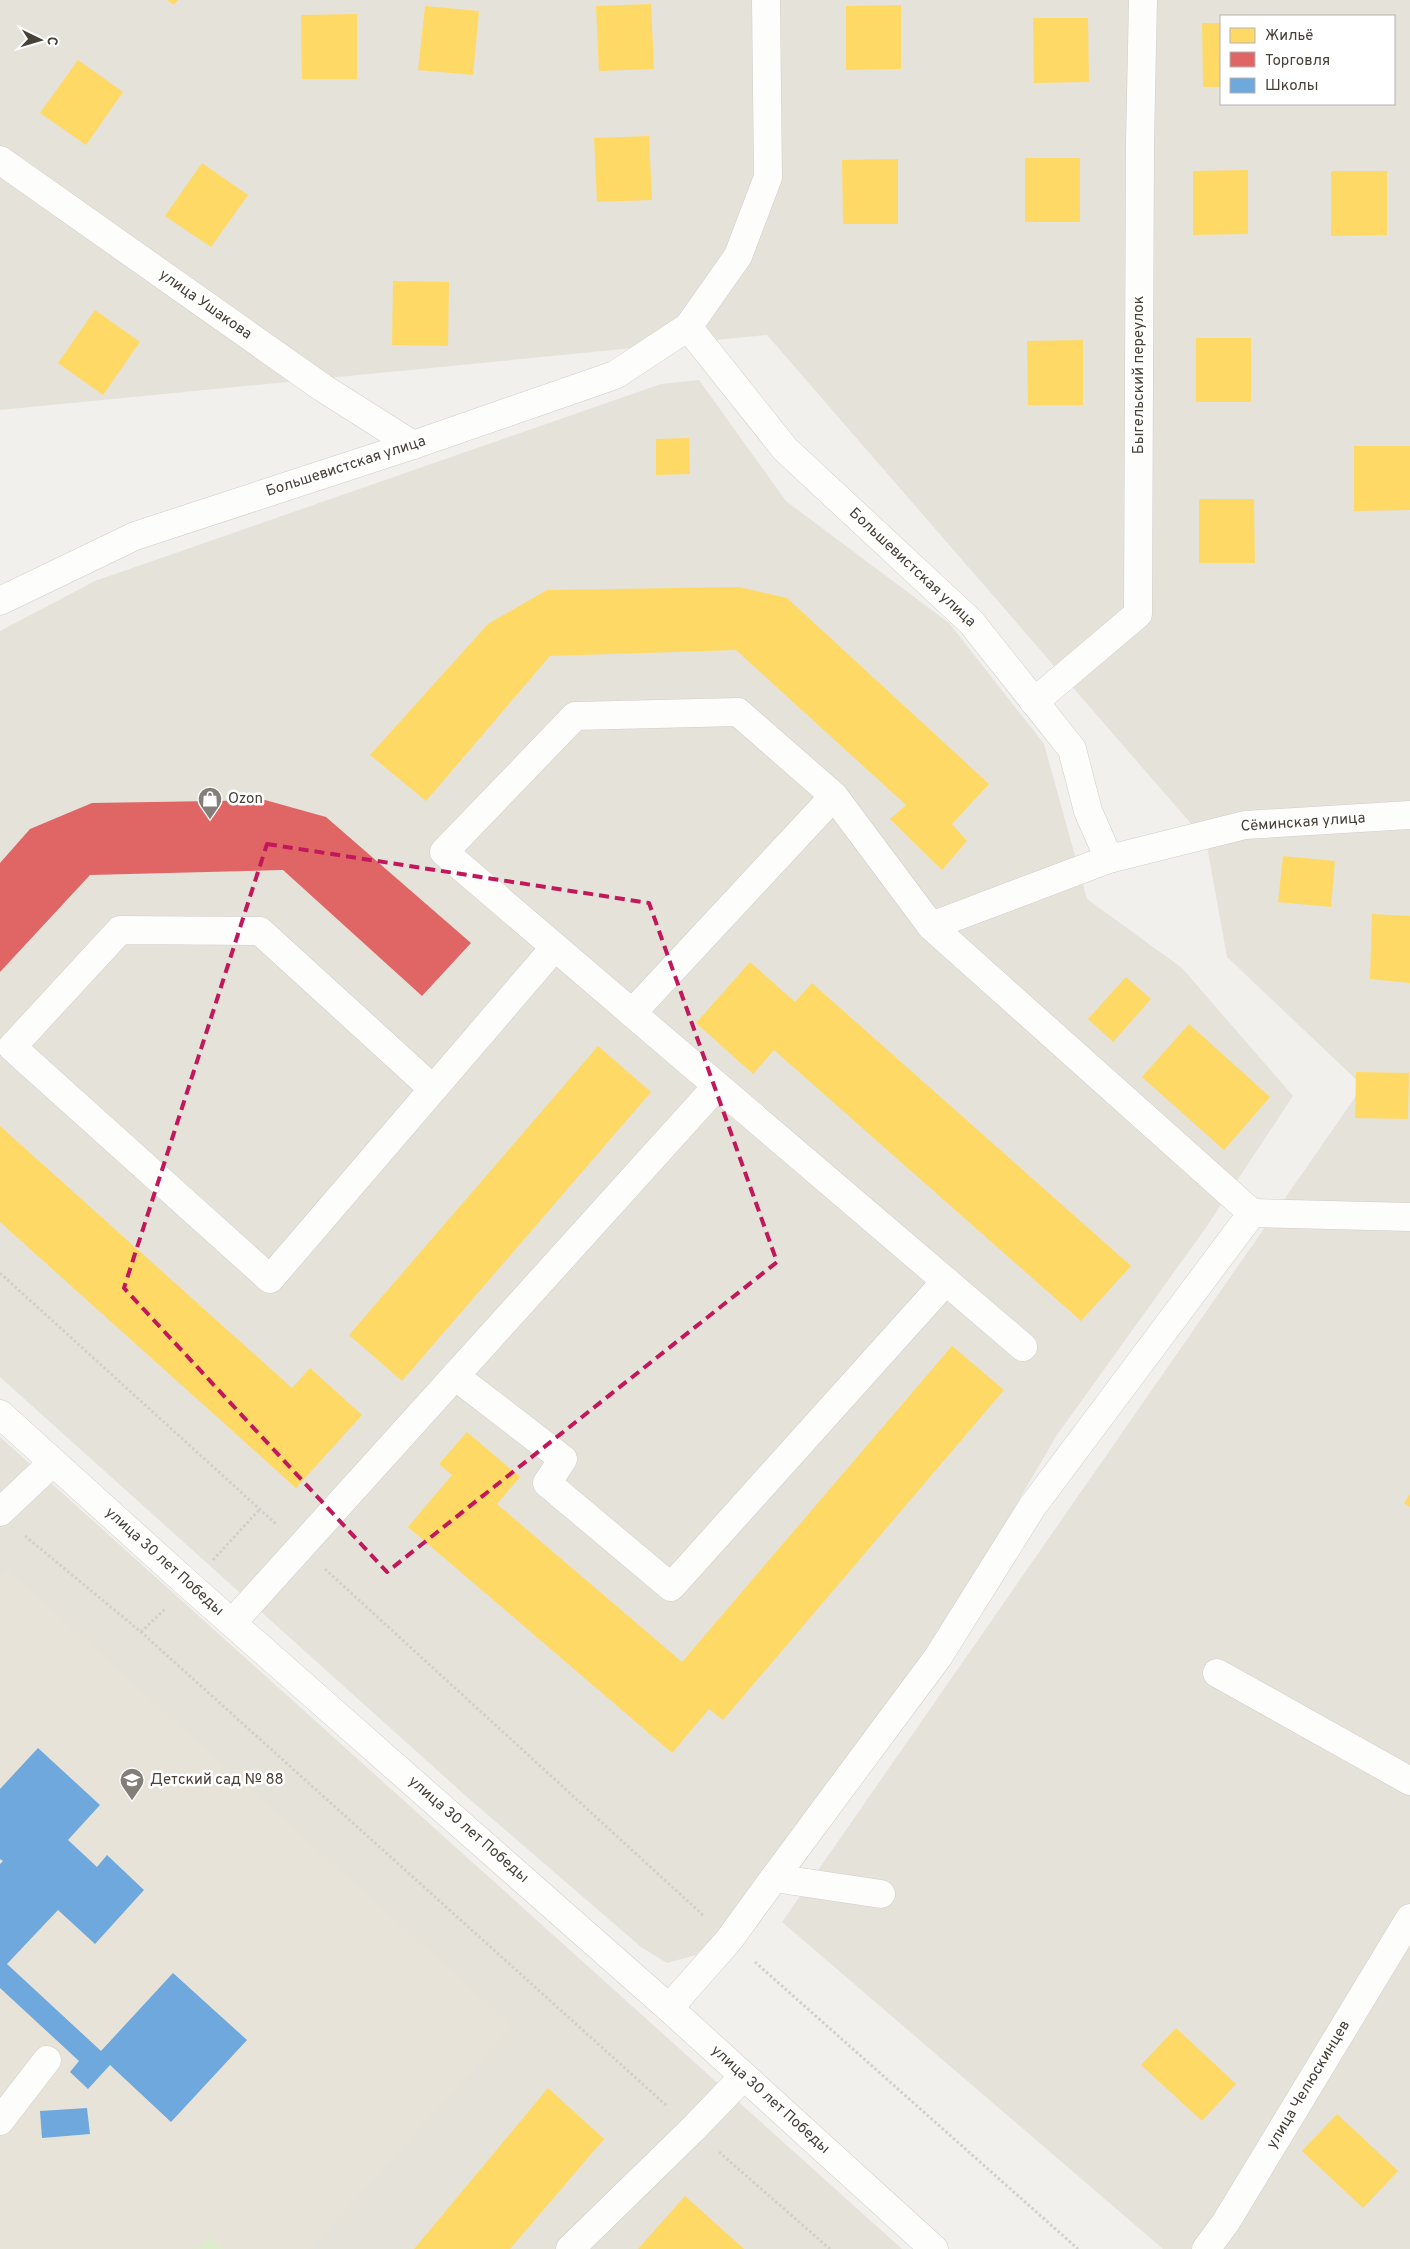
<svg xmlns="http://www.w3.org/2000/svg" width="1410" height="2249" font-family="Overpass,sans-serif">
	<rect width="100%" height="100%" fill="#f1f0ec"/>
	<g fill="#e5e2d9" fill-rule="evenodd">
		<path d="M 0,0 L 1410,0 L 1410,2249 L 1163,2249 L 782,1922 L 1363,1086 L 1227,957 L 1206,841 L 767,335 L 0,410 ZM 1221,16 L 1394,16 L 1394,104 L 1221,104 Z"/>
		<polygon points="699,380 786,501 949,623 1044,744 1087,899 1182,968 1293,1096 1205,1229 1057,1435 956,1607 739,1910 696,1955 667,1963 641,1947 467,1797 0,1377 0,631 95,581 661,384"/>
		<polygon points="0,1437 902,2249 0,2249"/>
	</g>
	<polygon fill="#e8e3d8" points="6,1569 512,2026 310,2249 0,2249 0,1577"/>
	<polygon fill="#deebcd" points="209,2236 224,2249 197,2249"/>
	<g fill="#ffd966">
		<polygon points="167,0 178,0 174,5"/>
		<polygon points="651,4 654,69 599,71 596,6"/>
		<polygon points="901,5 901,69 846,70 846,6"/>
		<polygon points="425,6 479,11 473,75 418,70"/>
		<polygon points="357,14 357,79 302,79 301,15"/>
		<polygon points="1033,18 1088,18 1089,82 1034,83"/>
		<polygon points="1202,23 1221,23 1221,87 1203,87"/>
		<polygon points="78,60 123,92 86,145 40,113"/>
		<polygon points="649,136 652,200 597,202 594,138"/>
		<rect x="1025" y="158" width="55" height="64"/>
		<polygon points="898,159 898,224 843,224 842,160"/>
		<polygon points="202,163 248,195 211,247 165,216"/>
		<polygon points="1248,170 1248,234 1193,235 1193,171"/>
		<polygon points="1331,171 1387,171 1387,235 1331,236"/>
		<polygon points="393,281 449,282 448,346 392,345"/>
		<polygon points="95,310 140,342 103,395 58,363"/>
		<rect x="1196" y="338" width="55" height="64"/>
		<polygon points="1083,340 1083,405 1028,405 1027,341"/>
		<polygon points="689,438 690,474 656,475 656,439"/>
		<polygon points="1354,446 1410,446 1410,510 1354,511"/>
		<polygon points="1199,499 1254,499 1255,563 1199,563"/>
		<polygon points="739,587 787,598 989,784 952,824 967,841 942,870 890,819 906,805 736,650 550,656 426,801 370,755 488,624 547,590"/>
		<polygon points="1283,856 1335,861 1331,907 1278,902"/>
		<polygon points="1372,914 1410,916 1410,983 1370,979"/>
		<polygon points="750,962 795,1002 812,983 1131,1266 1081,1321 774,1050 753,1074 696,1023"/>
		<polygon points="1126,977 1151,999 1113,1042 1088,1019"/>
		<polygon points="1189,1024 1270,1097 1224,1150 1142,1077"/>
		<polygon points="598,1046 651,1092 402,1381 349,1335"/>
		<polygon points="1356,1072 1409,1073 1408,1119 1355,1118"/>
		<polygon points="0,1126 292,1388 310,1368 362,1415 296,1488 0,1222"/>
		<polygon points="952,1346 1004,1390 723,1720 709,1709 672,1753 408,1527 452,1475 439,1464 467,1432 520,1477 497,1504 682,1662"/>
		<polygon points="1410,1494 1410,1507 1404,1503"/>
		<polygon points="1176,2028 1236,2084 1202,2121 1141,2065"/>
		<polygon points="548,2088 604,2139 510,2249 414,2249"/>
		<polygon points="1337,2114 1398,2171 1363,2208 1302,2151"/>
		<polygon points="685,2196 744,2249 638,2249"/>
	</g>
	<polygon fill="#e06666" points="265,800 326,817 471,943 422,996 283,870 90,875 0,972 0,863 30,829 92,803"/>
	<g fill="#6fa8dc">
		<polygon points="38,1748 100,1805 68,1840 97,1867 107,1855 144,1890 95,1944 58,1910 7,1964 101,2051 173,1973 247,2040 171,2122 110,2065 88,2089 70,2072 79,2061 0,1988 0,1864 3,1861 0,1859 0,1789"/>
		<polygon points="87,2108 90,2134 42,2138 40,2111"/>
	</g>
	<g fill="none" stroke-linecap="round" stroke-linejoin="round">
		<defs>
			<g id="minor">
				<polyline points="0,160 323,388 413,445"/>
				<polyline points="688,327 785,449 971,622 1072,749 1088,811 1109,859"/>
				<polyline points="0,601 135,536 413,445 615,375 688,327 738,256 768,177 766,0"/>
				<polyline points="1034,702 1138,614 1140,142 1143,0"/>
				<polyline points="834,796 632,1013 444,852 575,716 738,712 834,796 931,926"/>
				<polyline points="632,1013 1023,1347"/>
				<polyline points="433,1089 260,931 120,930 12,1047 270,1279 555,947"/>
				<polyline points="1252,1213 931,926 1109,859 1245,825 1410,815"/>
				<polyline points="1252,1213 1410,1217"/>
				<polyline points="455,1376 563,1459 547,1483 671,1587 946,1281"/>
				<polyline points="0,1414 189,1585 669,2008 934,2249"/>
				<polyline points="0,1512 53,1462"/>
				<polyline points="232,1623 717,1086"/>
				<polyline points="1217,1673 1410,1781"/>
				<polyline points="774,1878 938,1657 1032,1507 1252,1213"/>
				<polyline points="669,2008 729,1940 774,1878 881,1894"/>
				<polyline points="0,2121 47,2060"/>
				<polyline points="570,2249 693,2129 743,2077"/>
				<polyline points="1206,2249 1226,2222 1410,1918"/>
			</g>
		</defs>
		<use href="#minor" stroke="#cfcec9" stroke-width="29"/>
		<g stroke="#d1d0cb" stroke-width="3" stroke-dasharray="2.5 2.5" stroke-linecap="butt">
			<polyline points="0,1273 276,1524"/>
			<polyline points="25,1536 141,1632 667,2106"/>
			<polyline points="213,1560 260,1509"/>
			<polyline points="325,1569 704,1916"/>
			<polyline points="141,1632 165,1609"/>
			<polyline points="755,1962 1078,2249"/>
			<polyline points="719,2152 830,2249"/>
		</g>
		<use href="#minor" stroke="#fdfdfc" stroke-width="28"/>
	</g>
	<path fill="none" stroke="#c2185b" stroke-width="4" stroke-dasharray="10 6" stroke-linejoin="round" d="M 267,844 L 649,903 L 777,1262 L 387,1572 L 124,1288 Z"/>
	<defs>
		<symbol id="shop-pin" viewBox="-11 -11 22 30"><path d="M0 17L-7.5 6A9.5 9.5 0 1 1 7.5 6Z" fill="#837e77" stroke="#fff"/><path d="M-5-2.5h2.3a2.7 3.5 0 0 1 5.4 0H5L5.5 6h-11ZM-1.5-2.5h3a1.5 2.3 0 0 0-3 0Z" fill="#fff"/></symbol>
		<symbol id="school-pin" viewBox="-11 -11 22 30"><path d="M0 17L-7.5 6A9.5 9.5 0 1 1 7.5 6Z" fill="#837e77" stroke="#fff"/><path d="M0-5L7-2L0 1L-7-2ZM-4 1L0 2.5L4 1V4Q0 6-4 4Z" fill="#fff"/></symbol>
	</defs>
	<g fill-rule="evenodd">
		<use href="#shop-pin" x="196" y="785" width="28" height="38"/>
		<use href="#school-pin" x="118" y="1766" width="28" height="38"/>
	</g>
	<g text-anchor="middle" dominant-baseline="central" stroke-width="5" stroke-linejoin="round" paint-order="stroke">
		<g font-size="15" fill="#484138" stroke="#fff">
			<text transform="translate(205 305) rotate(35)">улица Ушакова</text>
			<text transform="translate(1139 375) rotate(-90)">Быгельский переулок</text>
			<text transform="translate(346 467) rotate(-18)">Большевистская улица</text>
			<text transform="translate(912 568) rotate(43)">Большевистская улица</text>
			<text transform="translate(1303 823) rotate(-4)">Сёминская улица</text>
			<text transform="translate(164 1562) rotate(42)">улица 30 лет Победы</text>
			<text transform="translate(468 1830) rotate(41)">улица 30 лет Победы</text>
			<text transform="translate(1309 2085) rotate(-59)">улица Челюскинцев</text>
			<text transform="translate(770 2100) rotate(42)">улица 30 лет Победы</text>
		</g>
		<g font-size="15" fill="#484138" stroke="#fff" text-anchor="start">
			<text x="228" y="799">Ozon</text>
			<text x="150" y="1780">Детский сад № 88</text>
		</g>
	</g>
	<rect x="1220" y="15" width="175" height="90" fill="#ffffff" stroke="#b6b3af"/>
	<rect x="1230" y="28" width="25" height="15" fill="#ffd966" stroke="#b6b3af"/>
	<text x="1265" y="40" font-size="15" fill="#484138">Жильё</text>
	<rect x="1230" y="52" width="25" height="15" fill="#e06666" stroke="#b6b3af"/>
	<text x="1265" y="65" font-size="15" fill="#484138">Торговля</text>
	<rect x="1230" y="78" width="25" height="15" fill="#6fa8dc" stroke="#b6b3af"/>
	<text x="1265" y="90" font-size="15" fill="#484138">Школы</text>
	<g transform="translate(40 40) rotate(95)" stroke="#ffffff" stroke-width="4" paint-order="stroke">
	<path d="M0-4L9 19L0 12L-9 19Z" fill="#484138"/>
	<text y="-8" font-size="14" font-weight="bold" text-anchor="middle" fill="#484138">С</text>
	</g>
</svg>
